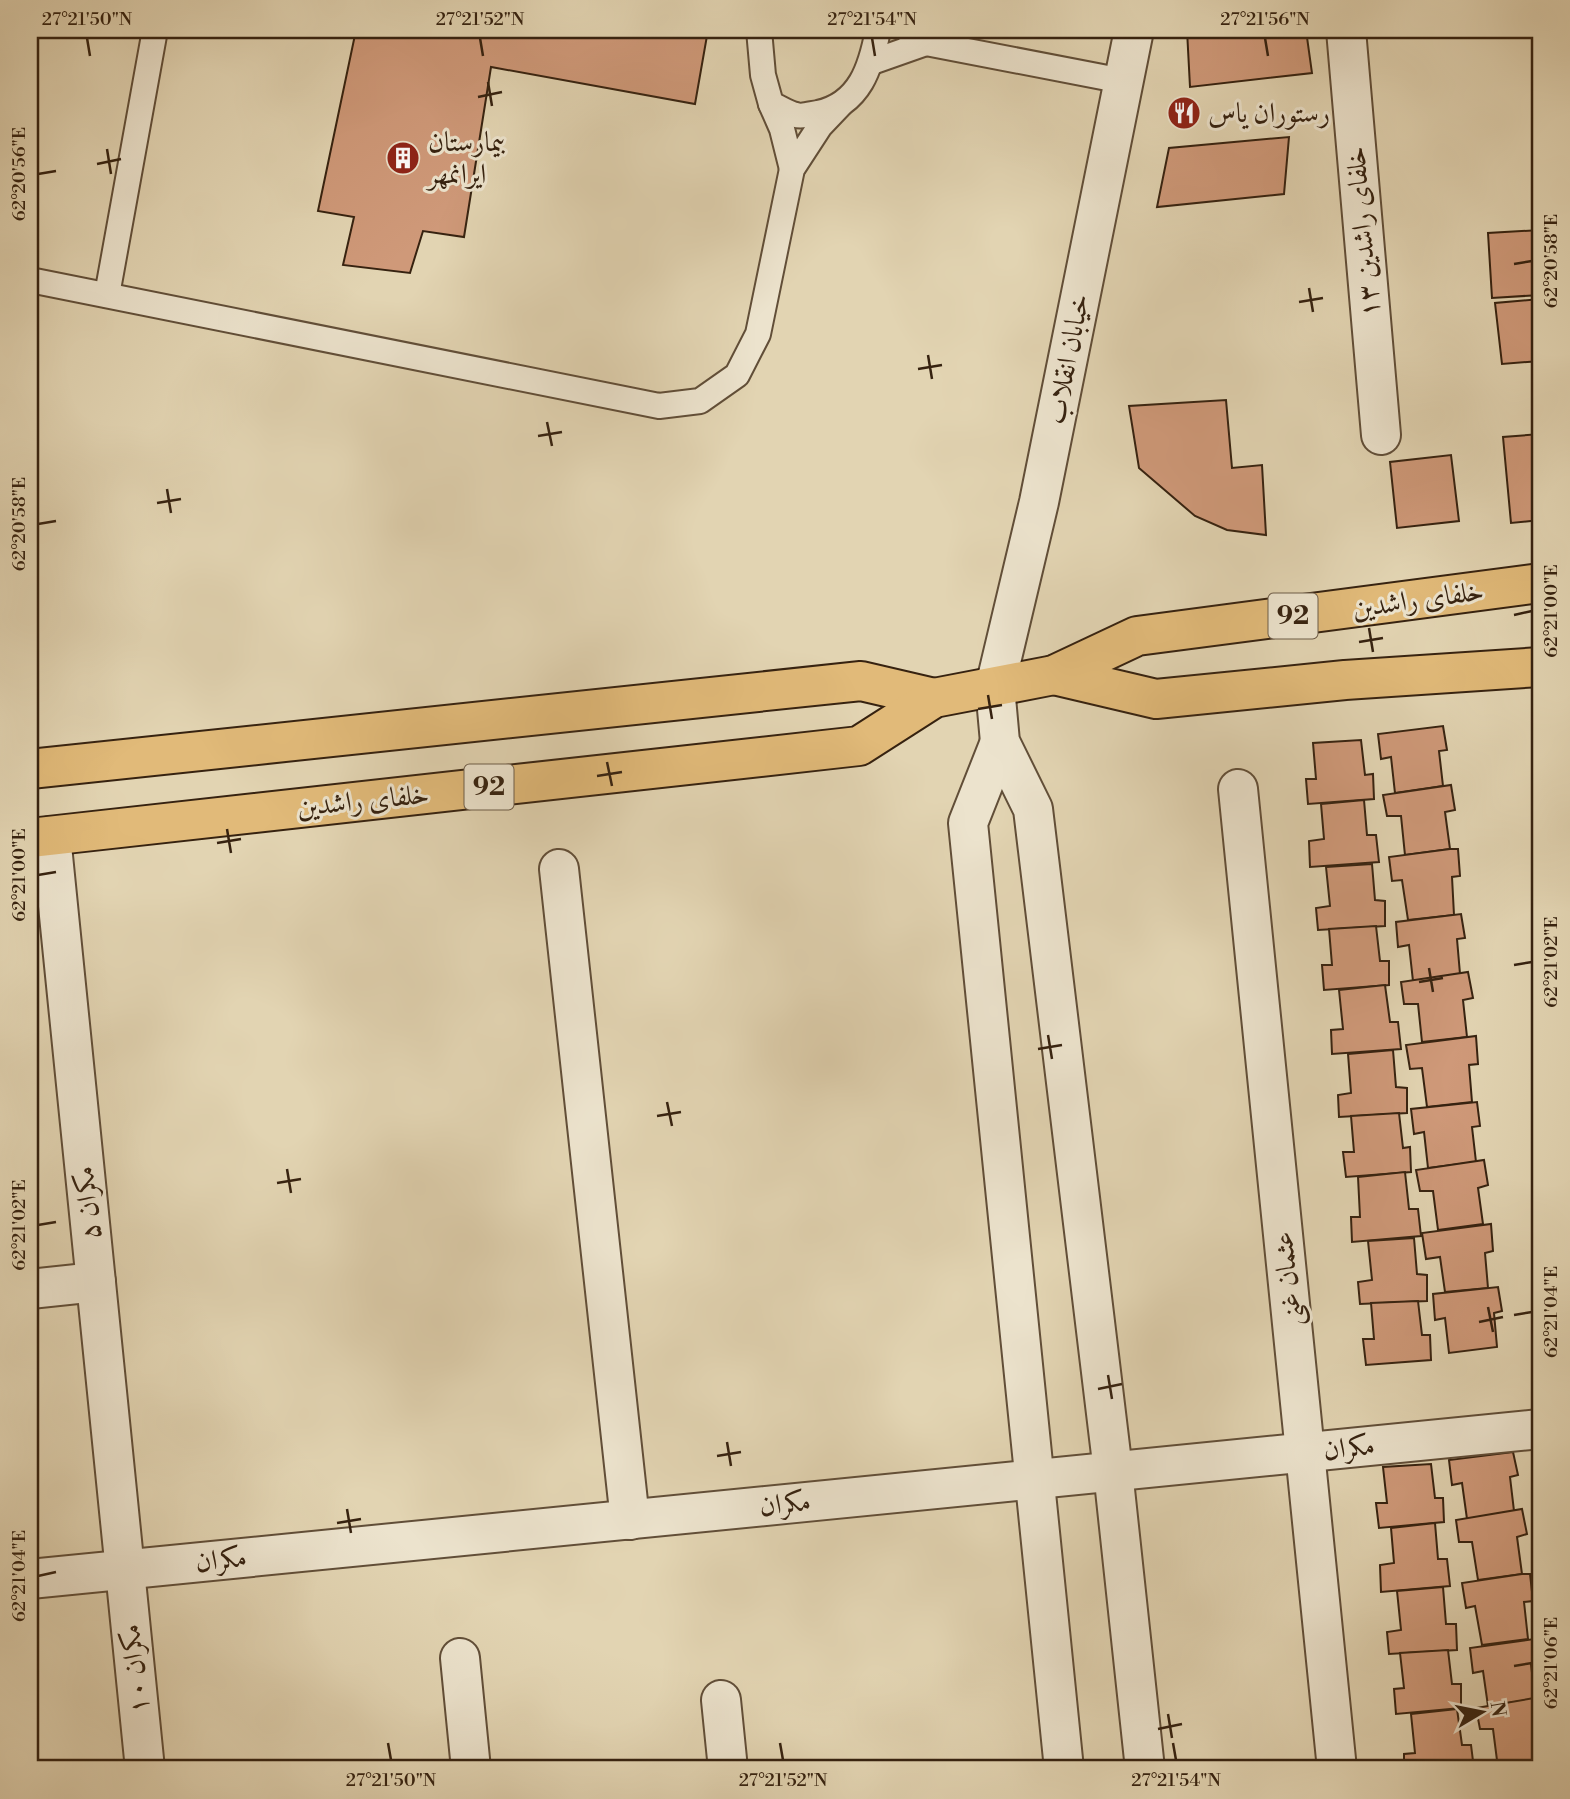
<svg xmlns="http://www.w3.org/2000/svg" width="1570" height="1799" font-family="'Libre Bodoni',Amiri,serif">
	<rect width="100%" height="100%" fill="#e2d4b2"/>
	<filter id="stains"><feTurbulence type="fractalNoise" baseFrequency=".00286" numOctaves="4"/><feColorMatrix values="0 0 0 0 .2 0 0 0 0 .09 0 0 0 0 .02 0 0 0 .5 -.17"/></filter>
	<radialGradient id="worn" r=".72"><stop offset=".6" stop-color="#630" stop-opacity="0"/><stop offset="1" stop-color="#630" stop-opacity=".3"/></radialGradient>
	<g fill="#cf9979" stroke="#362210" stroke-width="2">
		<polygon points="356,30 708,30 695,104 491,67 464,237 423,231 410,273 343,265 354,217 318,211"/>
		<polygon points="1187,30 1306,30 1312,73 1190,87"/>
		<polygon points="1289,137 1284,194 1157,207 1169,148"/>
		<polygon points="1540,230 1540,295 1492,298 1488,233"/>
		<polygon points="1540,299 1540,361 1502,364 1495,303"/>
		<polygon points="1226,400 1232,468 1262,465 1266,535 1227,530 1195,516 1139,468 1129,406"/>
		<polygon points="1540,434 1540,520 1511,523 1503,437"/>
		<polygon points="1451,455 1459,521 1397,528 1390,462"/>
		<polygon points="1443,726 1447,750 1439,751 1443,786 1395,793 1391,757 1381,759 1378,734"/>
		<polygon points="1361,740 1365,775 1373,774 1374,799 1308,804 1306,779 1316,779 1313,743"/>
		<polygon points="1451,785 1455,810 1445,812 1450,849 1405,855 1401,816 1387,816 1383,795"/>
		<polygon points="1364,800 1367,835 1376,835 1379,862 1310,867 1309,841 1324,839 1321,804"/>
		<polygon points="1450,849 1458,849 1460,876 1452,877 1454,915 1408,920 1402,880 1392,881 1389,857"/>
		<polygon points="1372,864 1375,900 1385,901 1385,926 1318,930 1316,908 1330,906 1326,867"/>
		<polygon points="1461,914 1465,938 1457,939 1460,974 1413,981 1409,945 1398,947 1396,922"/>
		<polygon points="1376,926 1380,961 1389,961 1389,985 1324,990 1322,965 1332,965 1329,929"/>
		<polygon points="1468,972 1473,998 1463,1000 1467,1037 1422,1042 1418,1004 1404,1004 1401,982"/>
		<polygon points="1385,985 1390,1022 1398,1022 1401,1049 1332,1054 1331,1030 1343,1029 1339,990"/>
		<polygon points="1476,1036 1478,1064 1469,1065 1472,1102 1427,1107 1422,1068 1410,1069 1406,1045"/>
		<polygon points="1393,1050 1396,1087 1407,1088 1407,1113 1339,1117 1338,1095 1351,1093 1348,1054"/>
		<polygon points="1477,1102 1480,1126 1472,1127 1476,1162 1428,1168 1424,1132 1414,1134 1411,1109"/>
		<polygon points="1399,1113 1403,1148 1410,1147 1411,1172 1346,1177 1343,1152 1354,1152 1351,1116"/>
		<polygon points="1484,1160 1488,1185 1478,1188 1483,1224 1438,1230 1433,1191 1420,1191 1416,1170"/>
		<polygon points="1405,1172 1409,1209 1418,1209 1421,1236 1352,1242 1351,1217 1360,1217 1358,1177"/>
		<polygon points="1491,1224 1493,1251 1485,1253 1488,1288 1445,1292 1440,1257 1426,1259 1422,1233"/>
		<polygon points="1414,1238 1417,1274 1427,1275 1427,1301 1360,1304 1358,1282 1372,1280 1368,1241"/>
		<polygon points="1498,1287 1502,1311 1494,1313 1497,1347 1449,1353 1445,1318 1435,1320 1433,1294"/>
		<polygon points="1418,1301 1422,1335 1430,1335 1431,1360 1366,1365 1363,1339 1374,1339 1371,1303"/>
		<polygon points="1513,1452 1518,1475 1510,1477 1514,1511 1467,1519 1462,1483 1452,1485 1449,1460"/>
		<polygon points="1431,1464 1435,1498 1443,1498 1444,1522 1379,1528 1376,1503 1387,1503 1383,1467"/>
		<polygon points="1522,1509 1527,1534 1517,1537 1522,1574 1478,1580 1472,1542 1459,1542 1456,1520"/>
		<polygon points="1435,1523 1438,1559 1447,1559 1450,1586 1381,1592 1380,1565 1394,1563 1391,1528"/>
		<polygon points="1522,1574 1530,1574 1533,1601 1524,1602 1528,1639 1482,1645 1475,1606 1466,1608 1462,1583"/>
		<polygon points="1443,1587 1446,1624 1456,1624 1457,1650 1389,1654 1387,1632 1401,1630 1397,1591"/>
		<polygon points="1534,1639 1539,1663 1531,1664 1535,1699 1488,1706 1483,1671 1473,1673 1470,1648"/>
		<polygon points="1448,1650 1452,1684 1461,1684 1461,1708 1396,1714 1394,1689 1404,1688 1400,1653"/>
		<polygon points="1540,1697 1540,1724 1538,1725 1540,1762 1498,1768 1493,1729 1480,1729 1476,1708"/>
		<polygon points="1457,1709 1462,1745 1471,1745 1474,1769 1404,1769 1404,1754 1415,1753 1411,1714"/>
		<polygon points="1540,1762 1540,1769 1490,1769 1498,1768"/>
	</g>
	<g fill="none" stroke-linecap="round" stroke-linejoin="round">
		<defs>
			<g id="service">
				<path d="M 759,30 L 763,75 L 771,104 C 779,107 787,113 796,115 C 802,117 811,114 818,113 C 860,104 871,67 878,30"/>
				<polyline points="907,30 926,43 1123,81"/>
				<polyline points="872,62 926,43"/>
				<polyline points="771,104 782,129 792,169"/>
				<polyline points="30,280 659,406 700,401 737,375 758,334 792,169 820,126 840,105"/>
				<polyline points="107,295 155,30"/>
			</g>
			<g id="minor">
				<polyline points="1346,30 1381,435"/>
				<polyline points="1238,789 1337,1769"/>
				<polyline points="51,836 145,1769"/>
				<polyline points="559,869 630,1520"/>
				<polyline points="30,1289 96,1282"/>
				<polyline points="30,1579 1540,1429"/>
				<polyline points="460,1658 471,1769"/>
				<polyline points="721,1700 728,1769"/>
			</g>
			<g id="tertiary">
				<polyline points="1134,30 1039,502 995,687 1000,742 1033,809 1113,1471 1145,1769"/>
				<polyline points="1000,742 968,823 1064,1769"/>
			</g>
			<g id="primary">
				<polyline points="1054,675 1156,699 1345,680 1540,667"/>
				<polyline points="30,769 861,681 934,698"/>
				<polyline points="30,838 859,746 934,698 1054,675 1137,636 1540,583"/>
			</g>
		</defs>
		<use href="#service" stroke="#614e38" stroke-width="28"/>
		<use href="#minor" stroke="#614e38" stroke-width="42"/>
		<use href="#tertiary" stroke="#614e38" stroke-width="42"/>
		<use href="#primary" stroke="#362210" stroke-width="42"/>
		<use href="#service" stroke="#ece3cd" stroke-width="24"/>
		<use href="#minor" stroke="#ece3cd" stroke-width="38"/>
		<use href="#tertiary" stroke="#ece3cd" stroke-width="38"/>
		<use href="#primary" stroke="#e1ba79" stroke-width="38"/>
	</g>
	<path fill="none" stroke="#362210" stroke-width="2.5" d="M 87,38 L 90,56M 480,38 L 483,56M 872,38 L 875,56M 1265,38 L 1268,56M 488,82 L 492,106M 478,97 L 502,92M 107,149 L 111,174M 97,164 L 121,159M 38,174 L 56,171M 1514,264 L 1532,261M 1309,288 L 1313,312M 1299,302 L 1323,298M 928,355 L 932,379M 918,369 L 942,365M 547,422 L 552,446M 538,436 L 562,432M 167,489 L 171,513M 157,503 L 181,499M 38,524 L 56,521M 1514,615 L 1532,611M 1369,628 L 1373,652M 1359,642 L 1383,638M 988,695 L 992,719M 978,709 L 1002,705M 607,762 L 612,786M 597,776 L 622,772M 227,829 L 231,853M 217,843 L 241,839M 38,875 L 56,872M 1514,965 L 1532,962M 1429,968 L 1433,992M 1419,982 L 1443,978M 1048,1035 L 1052,1059M 1038,1049 L 1062,1045M 667,1102 L 672,1126M 657,1116 L 681,1112M 287,1169 L 291,1193M 277,1183 L 301,1179M 38,1225 L 56,1222M 1488,1307 L 1493,1332M 1514,1315 L 1532,1312M 1479,1322 L 1503,1317M 1108,1375 L 1112,1399M 1098,1389 L 1122,1384M 727,1442 L 731,1466M 717,1456 L 741,1452M 347,1509 L 351,1533M 337,1523 L 361,1519M 38,1576 L 56,1572M 1514,1666 L 1532,1663M 1168,1714 L 1172,1738M 1158,1729 L 1182,1724M 388,1743 L 391,1760M 780,1743 L 783,1760M 1173,1743 L 1176,1760"/>
	<defs>
		<symbol id="restaurant-disc" viewBox="-11 -11 22 22"><circle r="9.5" fill="#8f2418" stroke="#ece3cd"/><path d="M-5-6h1v4h1v-4h1v4h1v-4h1v5L-1.5 .5V6h-2V.5L-5-1ZM5-6V6H3V1.5H1.5Q1.5-4 5-6Z" fill="#fff"/></symbol>
		<symbol id="building-disc" viewBox="-11 -11 22 22"><circle r="9.5" fill="#8f2418" stroke="#ece3cd"/><path d="M-4-6H4V6H1V3H-1V6H-4ZM-2.5-4.3h1.7v1.8h-1.7ZM.8-4.3h1.7v1.8H.8ZM-2.5-1h1.7V.8h-1.7ZM.8-1h1.7V.8H.8Z" fill="#fff"/></symbol>
	</defs>
	<g fill-rule="evenodd">
		<use href="#restaurant-disc" x="1165" y="94" width="38" height="38"/>
		<use href="#building-disc" x="384" y="139" width="38" height="38"/>
	</g>
	<g text-anchor="middle" dominant-baseline="central" stroke-width="6" stroke-linejoin="round" paint-order="stroke">
		<g fill="#ece3cd" stroke="#6d5c49" stroke-width="2">
			<rect x="1268.5" y="593.5" width="49" height="45" rx="5"/>
			<rect x="464.5" y="764.5" width="49" height="45" rx="5"/>
		</g>
		<g font-size="26" font-weight="bold" fill="#362210">
			<text x="1293" y="616">92</text>
			<text x="489" y="787">92</text>
		</g>
		<g font-size="28" fill="#362210" stroke="#ece3cd" text-anchor="start">
			<text x="1208" y="113">رستوران یاس</text>
			<text x="428" y="142">بیمارستان<tspan x="428" dy="32">ایرانمهر</tspan></text>
		</g>
		<g font-size="28" fill="#362210" stroke="#ece3cd">
			<text transform="translate(1363 232) rotate(-95)">خلفای راشدین ۱۳</text>
			<text transform="translate(1068 359) rotate(-79)">خیابان انقلاب</text>
			<text transform="translate(1418 600) rotate(-8)">خلفای راشدین</text>
			<text transform="translate(363 801) rotate(-6)">خلفای راشدین</text>
			<text transform="translate(88 1203) rotate(-96)">مکران ۵</text>
			<text transform="translate(1288 1279) rotate(-96)">عثمان غنی</text>
			<text transform="translate(1349 1448) rotate(-6)">مکران</text>
			<text transform="translate(785 1504) rotate(-6)">مکران</text>
			<text transform="translate(221 1560) rotate(-6)">مکران</text>
			<text transform="translate(135 1669) rotate(-96)">مکران ۱۰</text>
		</g>
	</g>
	<rect width="1570" height="1799" fill="none" stroke="#e2d4b2" stroke-width="77"/>
	<g transform="translate(1482 1712) rotate(80)" stroke="#ece3cd" stroke-width="5" paint-order="stroke">
	<path d="M0-5L12 26L0 18L-12 26Z" fill="#362210"/>
	<text y="-10" font-size="19" font-weight="bold" text-anchor="middle" fill="#362210">N</text>
	</g>
	<rect x="38" y="38" width="1494" height="1722" fill="none" stroke="#362210" stroke-width="2.5"/>
	<g font-size="18" text-anchor="middle" fill="#362210">
		<text x="87" y="25">27°21'50"N</text>
		<text x="480" y="25">27°21'52"N</text>
		<text x="872" y="25">27°21'54"N</text>
		<text x="1265" y="25">27°21'56"N</text>
		<text transform="translate(19 174) rotate(-90)" y="6">62°20'56"E</text>
		<text transform="translate(1551 261) rotate(-90)" y="6">62°20'58"E</text>
		<text transform="translate(19 524) rotate(-90)" y="6">62°20'58"E</text>
		<text transform="translate(1551 611) rotate(-90)" y="6">62°21'00"E</text>
		<text transform="translate(19 875) rotate(-90)" y="6">62°21'00"E</text>
		<text transform="translate(1551 962) rotate(-90)" y="6">62°21'02"E</text>
		<text transform="translate(19 1225) rotate(-90)" y="6">62°21'02"E</text>
		<text transform="translate(1551 1312) rotate(-90)" y="6">62°21'04"E</text>
		<text transform="translate(19 1576) rotate(-90)" y="6">62°21'04"E</text>
		<text transform="translate(1551 1663) rotate(-90)" y="6">62°21'06"E</text>
		<text x="391" y="1786">27°21'50"N</text>
		<text x="783" y="1786">27°21'52"N</text>
		<text x="1176" y="1786">27°21'54"N</text>
	</g>
	<rect width="100%" height="100%" filter="url(#stains)"/>
	<rect width="100%" height="100%" fill="url(#worn)"/>
</svg>
